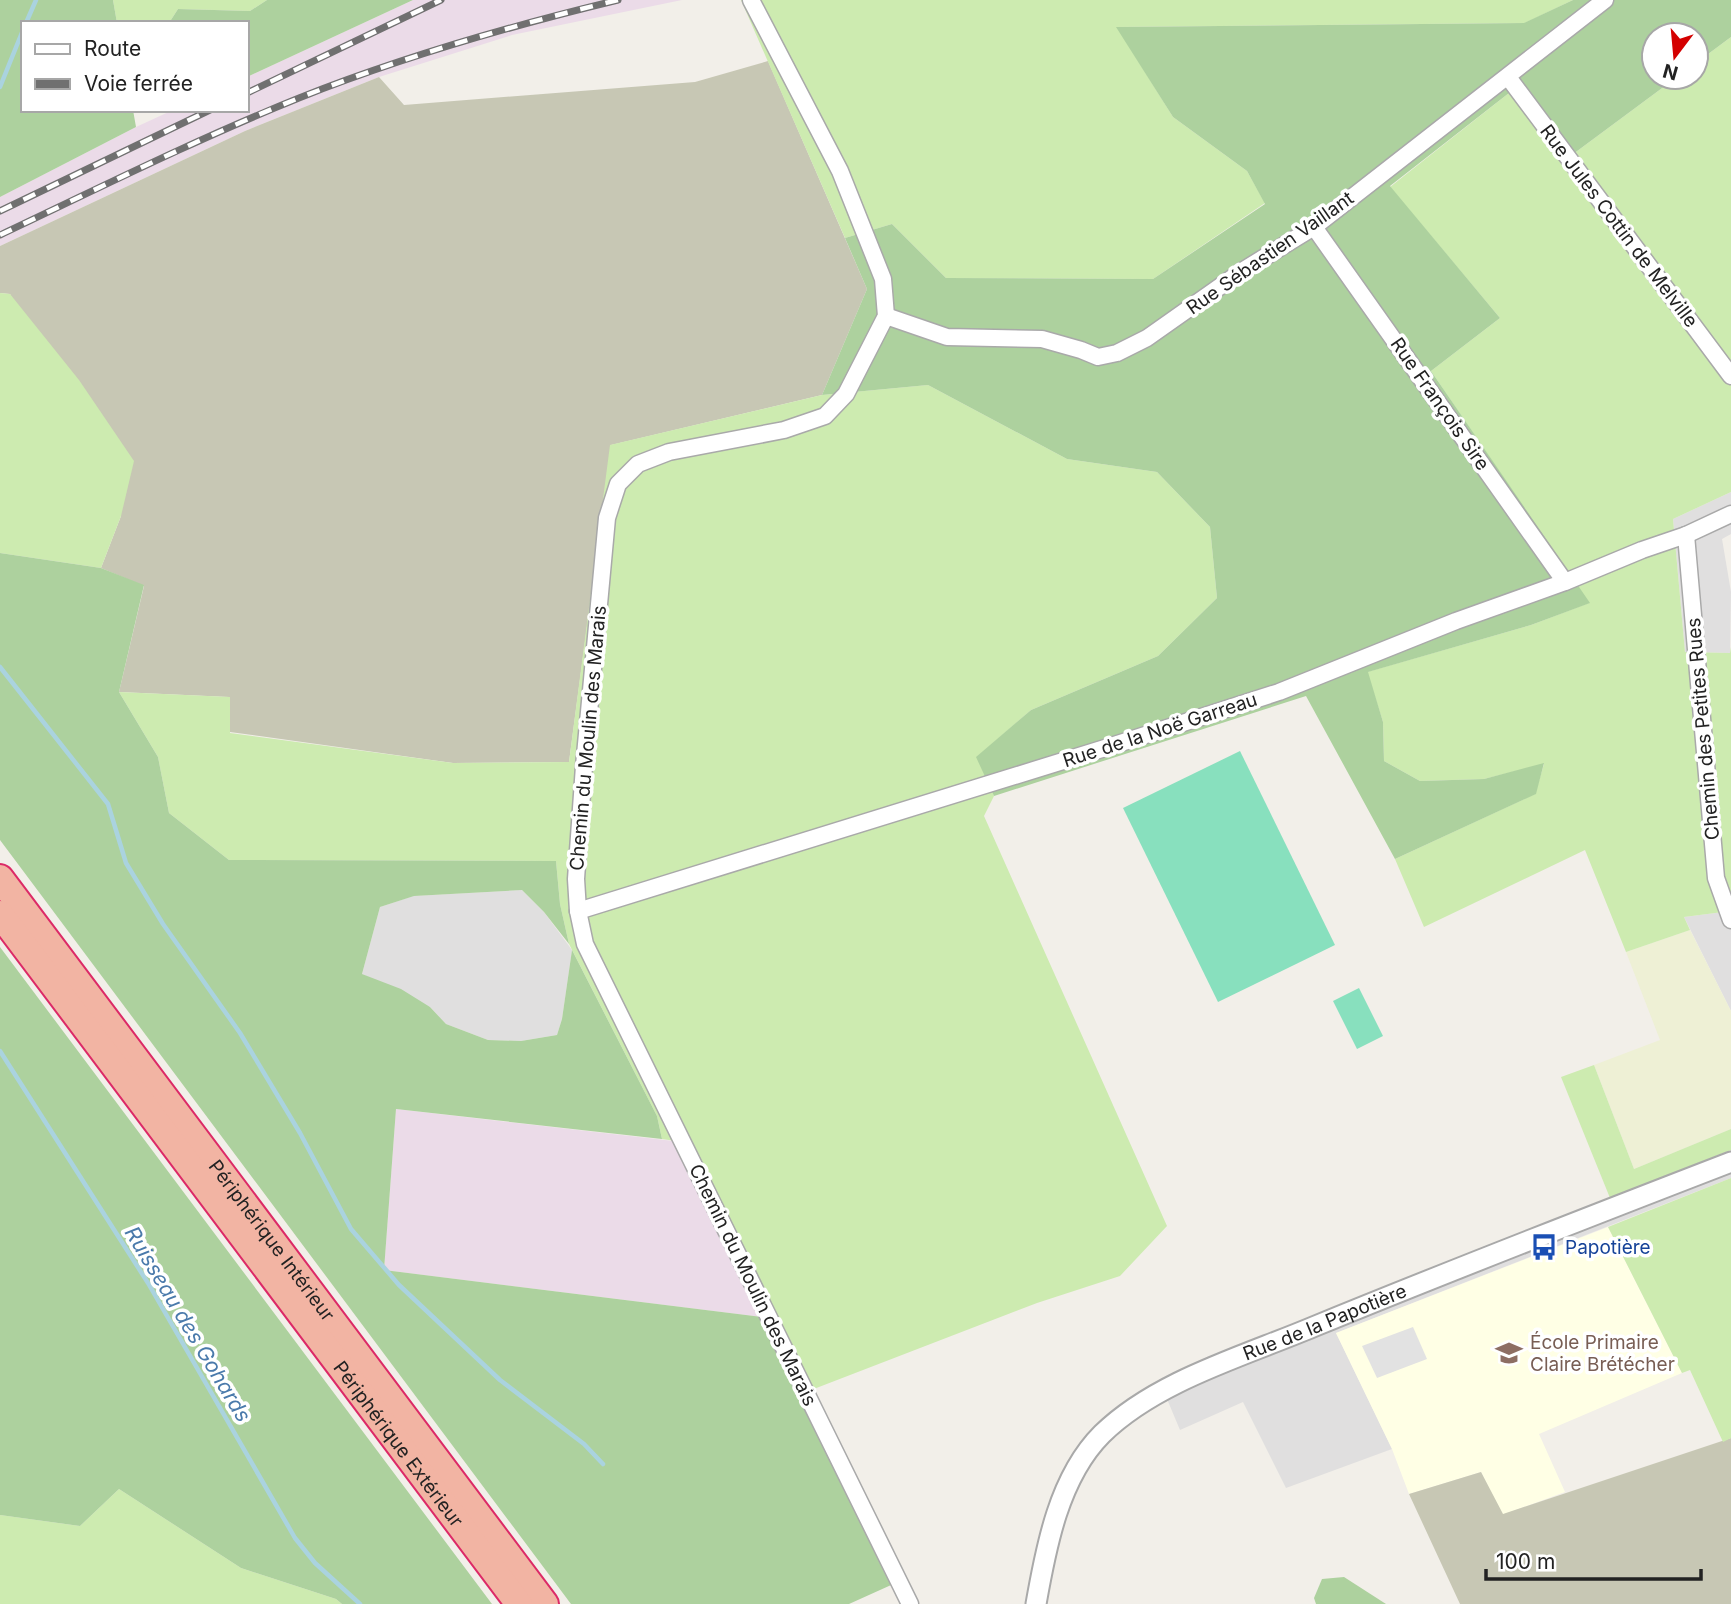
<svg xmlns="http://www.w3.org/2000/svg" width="1731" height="1604" font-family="Inter,sans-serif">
	<rect width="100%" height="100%" fill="#f2efe9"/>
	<g fill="#e0dfdf">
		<polygon points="1731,492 1731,534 1722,539 1731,592 1730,653 1685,652 1673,519"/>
		<polygon points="522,890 544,912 572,950 562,1019 557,1035 521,1041 488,1040 446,1024 430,1007 362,974 380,907 413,896"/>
		<polygon points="1731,911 1731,1011 1684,917"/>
		<polygon points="1731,1150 1731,1178 1336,1333 1392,1449 1286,1488 1243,1402 1180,1430 1159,1380 1311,1323 1571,1220 1610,1198"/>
	</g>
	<g fill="#ebdbe8">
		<polygon points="413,0 682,0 512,35 379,77 245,131 0,246 0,197 136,127 173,110 247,110 247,77"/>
		<polygon points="396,1109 682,1142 770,1318 384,1270"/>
	</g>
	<polygon fill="#ffffe5" points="1608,1227 1682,1373 1539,1434 1565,1492 1502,1515 1481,1472 1409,1494 1392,1449 1336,1333"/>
	<g fill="#c7c7b4">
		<polygon points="768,61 867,289 822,395 611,445 569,762 453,763 230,732 229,697 119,692 144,586 101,568 121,516 10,294 0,293 0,246 245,131 379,77 404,105 695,82"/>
		<polygon points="1731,1438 1731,1604 1460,1604 1409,1494 1481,1472 1503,1514"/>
	</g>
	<polygon fill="#eef0d5" points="1690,930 1731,1011 1731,1129 1634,1169 1594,1065 1660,1040 1626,952"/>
	<g fill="#cdebb0">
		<polygon points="113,0 267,0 250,11 178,9 169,23 117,23"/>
		<polygon points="741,0 1573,0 1525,23 1117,27 1173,117 1247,171 1265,203 1153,279 946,278 892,224 845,238"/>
		<polygon points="1731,37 1731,492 1673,519 1685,652 1730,653 1731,647 1731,911 1684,917 1690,930 1626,952 1585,850 1424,927 1395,859 1535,794 1544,764 1484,779 1420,781 1384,761 1383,722 1367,672 1531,625 1589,603 1431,371 1500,318 1390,187 1509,93 1561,163 1677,77 1696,77 1696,63"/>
		<polygon points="0,293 10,294 79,380 134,461 121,516 101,568 0,553"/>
		<polygon points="928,385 1067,459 1157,472 1210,527 1217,598 1158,656 1031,710 977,757 994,796 984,816 1167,1226 1120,1276 1037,1303 806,1392 683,1142 662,1139 657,1116 569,944 560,904 556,861 229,860 169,813 158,757 119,692 230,697 230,733 453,763 569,762 610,445 822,395"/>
		<polygon points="1594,1065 1634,1169 1731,1129 1731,1150 1610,1198 1561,1077"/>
		<polygon points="1731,1178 1731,1438 1723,1442 1690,1370 1682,1373 1608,1227"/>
		<polygon points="119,1489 241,1568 336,1599 342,1604 0,1604 0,1515 80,1526"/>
	</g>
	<g fill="#add19e">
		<polygon points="0,0 113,0 117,23 23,23 23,110 133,110 136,127 0,197"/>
		<polygon points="267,0 413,0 247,77 247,23 169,23 178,9 250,11"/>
		<polygon points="1573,0 1731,0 1731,37 1696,63 1696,35 1654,35 1654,77 1677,77 1561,163 1509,93 1390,186 1500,318 1431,371 1590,603 1531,625 1368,672 1383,722 1384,761 1420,781 1484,779 1544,763 1536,794 1395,859 1306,696 994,796 976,757 1031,710 1158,656 1217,598 1210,527 1157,472 1067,459 928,385 822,395 867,289 845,238 892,224 946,278 1153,279 1265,204 1247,171 1173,117 1116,27 1524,23"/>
		<polygon points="0,553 101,568 144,585 119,692 158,757 169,813 229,860 556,861 560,904 569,944 544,912 522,890 414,896 380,907 362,974 401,989 430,1007 446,1024 488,1040 521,1041 557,1035 562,1019 572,950 657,1116 662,1139 396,1109 384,1270 770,1318 900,1581 849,1604 571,1604 0,840"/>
		<polygon points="0,947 492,1604 342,1604 336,1599 241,1568 119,1489 80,1526 0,1515"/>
		<polygon points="1344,1577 1386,1604 1316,1604 1314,1598 1322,1579"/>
	</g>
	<g fill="#88e0be">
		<polygon points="1240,751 1335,945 1218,1002 1123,808"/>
		<polygon points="1359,988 1383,1036 1357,1049 1333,1001"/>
	</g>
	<polygon fill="#e2e2e2" points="1413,1327 1427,1359 1377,1378 1362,1346"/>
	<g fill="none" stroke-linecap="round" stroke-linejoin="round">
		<g stroke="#aad3df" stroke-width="4.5">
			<polyline points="26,23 36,0"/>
			<polyline points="0,87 23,30"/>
			<polyline points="0,667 108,804 126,863 163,924 240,1033 300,1133 351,1229 399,1285 500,1380 584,1444 603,1464"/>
			<polyline points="0,1051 148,1283 295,1538 315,1563 360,1604"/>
		</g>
		<defs>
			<g id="minor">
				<polyline points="751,0 840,171 883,279 886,316 846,394 825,416 784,430 669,452 638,464 618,484 607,518 584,766 576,879 578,911 585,944 910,1604"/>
				<polyline points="1508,77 1731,376"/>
				<polyline points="1314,227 1565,582"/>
				<polyline points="886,316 947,337 1042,339 1081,350 1098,357 1117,353 1147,338 1242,271 1314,227 1605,0"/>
				<polyline points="1686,535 1716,878 1731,920"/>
				<polyline points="578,911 1105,748 1279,692 1456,621 1565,582 1642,550 1686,535 1731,514"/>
			</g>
			<g id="tertiary">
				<path id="s1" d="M 1036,1604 C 1046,1547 1059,1477 1102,1434 C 1156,1381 1244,1356 1313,1327 C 1452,1270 1591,1216 1731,1162"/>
			</g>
			<g id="trunk">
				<path id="s2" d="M 0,878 L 545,1604"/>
				<path id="s3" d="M 0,914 L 519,1604"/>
			</g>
		</defs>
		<use href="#minor" stroke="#a9a9a9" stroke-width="19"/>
		<use href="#tertiary" stroke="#a9a9a9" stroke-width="23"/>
		<use href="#trunk" stroke="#dc2a67" stroke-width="30"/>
		<use href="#minor" stroke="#fff" stroke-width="16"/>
		<use href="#tertiary" stroke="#fff" stroke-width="19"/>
		<use href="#trunk" stroke="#f2b4a3" stroke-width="26"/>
		<defs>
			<g id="rail">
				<polyline points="247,93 441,0"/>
				<polyline points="0,211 210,110"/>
				<path d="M 0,235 C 99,188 197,139 299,98 C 402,57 510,26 618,0"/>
			</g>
		</defs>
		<use href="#rail" stroke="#707070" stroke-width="7"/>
		<use href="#rail" stroke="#fff" stroke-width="4.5" stroke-dasharray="13" stroke-linecap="butt"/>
	</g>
	<defs>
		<symbol id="bus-bare" viewBox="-9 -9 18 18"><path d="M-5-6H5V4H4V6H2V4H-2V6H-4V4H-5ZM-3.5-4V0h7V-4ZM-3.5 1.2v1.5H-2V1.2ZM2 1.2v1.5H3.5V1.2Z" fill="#1a4fb4" stroke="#fff" stroke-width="2.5" paint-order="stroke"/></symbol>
		<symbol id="school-bare" viewBox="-9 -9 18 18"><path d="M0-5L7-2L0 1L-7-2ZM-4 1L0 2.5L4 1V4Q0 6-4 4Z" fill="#8d6e63" stroke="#fff" stroke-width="2.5" paint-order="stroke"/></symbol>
	</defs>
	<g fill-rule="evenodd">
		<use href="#bus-bare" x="1525" y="1228" width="38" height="38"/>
		<use href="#school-bare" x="1490" y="1334" width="38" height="38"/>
	</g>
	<g text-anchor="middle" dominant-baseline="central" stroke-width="7" stroke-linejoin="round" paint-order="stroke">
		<g font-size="19" fill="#222" stroke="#fff">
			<text transform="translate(1619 226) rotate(53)">Rue Jules Cottin de Melville</text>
			<text transform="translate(1270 253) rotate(-35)">Rue Sébastien Vaillant</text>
			<text transform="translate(1440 404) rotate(55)">Rue François Sire</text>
			<text transform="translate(1703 729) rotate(-95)">Chemin des Petites Rues</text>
			<text transform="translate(1160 730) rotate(-18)">Rue de la Noë Garreau</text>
			<text transform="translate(588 738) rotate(-85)">Chemin du Moulin des Marais</text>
			<text stroke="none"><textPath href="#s2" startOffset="453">Périphérique Intérieur</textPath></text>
			<text transform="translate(753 1285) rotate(64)">Chemin du Moulin des Marais</text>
			<text stroke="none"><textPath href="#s1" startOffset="436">Rue de la Papotière</textPath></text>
			<text stroke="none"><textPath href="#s3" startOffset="663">Périphérique Extérieur</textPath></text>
		</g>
		<g font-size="19" fill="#164399" stroke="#fff" text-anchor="start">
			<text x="1565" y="1247">Papotière</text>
		</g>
		<g font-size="19" fill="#785e54" stroke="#fff" text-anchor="start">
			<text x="1530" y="1342">École Primaire<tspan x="1530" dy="22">Claire Brétécher</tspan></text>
		</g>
		<g font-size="21" font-style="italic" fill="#4a7aab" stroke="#fff">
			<text transform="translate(188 1324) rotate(59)">Ruisseau des Gohards</text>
		</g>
	</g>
	<rect x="21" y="21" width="228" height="91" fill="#ffffff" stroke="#a7a7a7" stroke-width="2"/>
	<rect x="35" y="44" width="35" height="10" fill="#ffffff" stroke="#a7a7a7" stroke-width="2"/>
	<text x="84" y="56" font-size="21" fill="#222222">Route</text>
	<rect x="35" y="79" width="35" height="10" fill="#707070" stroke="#a7a7a7" stroke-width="2"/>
	<text x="84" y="91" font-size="21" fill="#222222">Voie ferrée</text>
	<g transform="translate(1675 56) rotate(196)"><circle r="33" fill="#ffffff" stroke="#a7a7a7" stroke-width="2"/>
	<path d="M0-5L12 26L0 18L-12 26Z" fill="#d40000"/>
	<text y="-10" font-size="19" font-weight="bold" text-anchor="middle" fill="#222222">N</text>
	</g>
	<path d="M1486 1569v10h215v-10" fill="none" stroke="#222222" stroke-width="3.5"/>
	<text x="1496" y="1569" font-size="21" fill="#222222" stroke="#ffffff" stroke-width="5" paint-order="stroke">100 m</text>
</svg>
